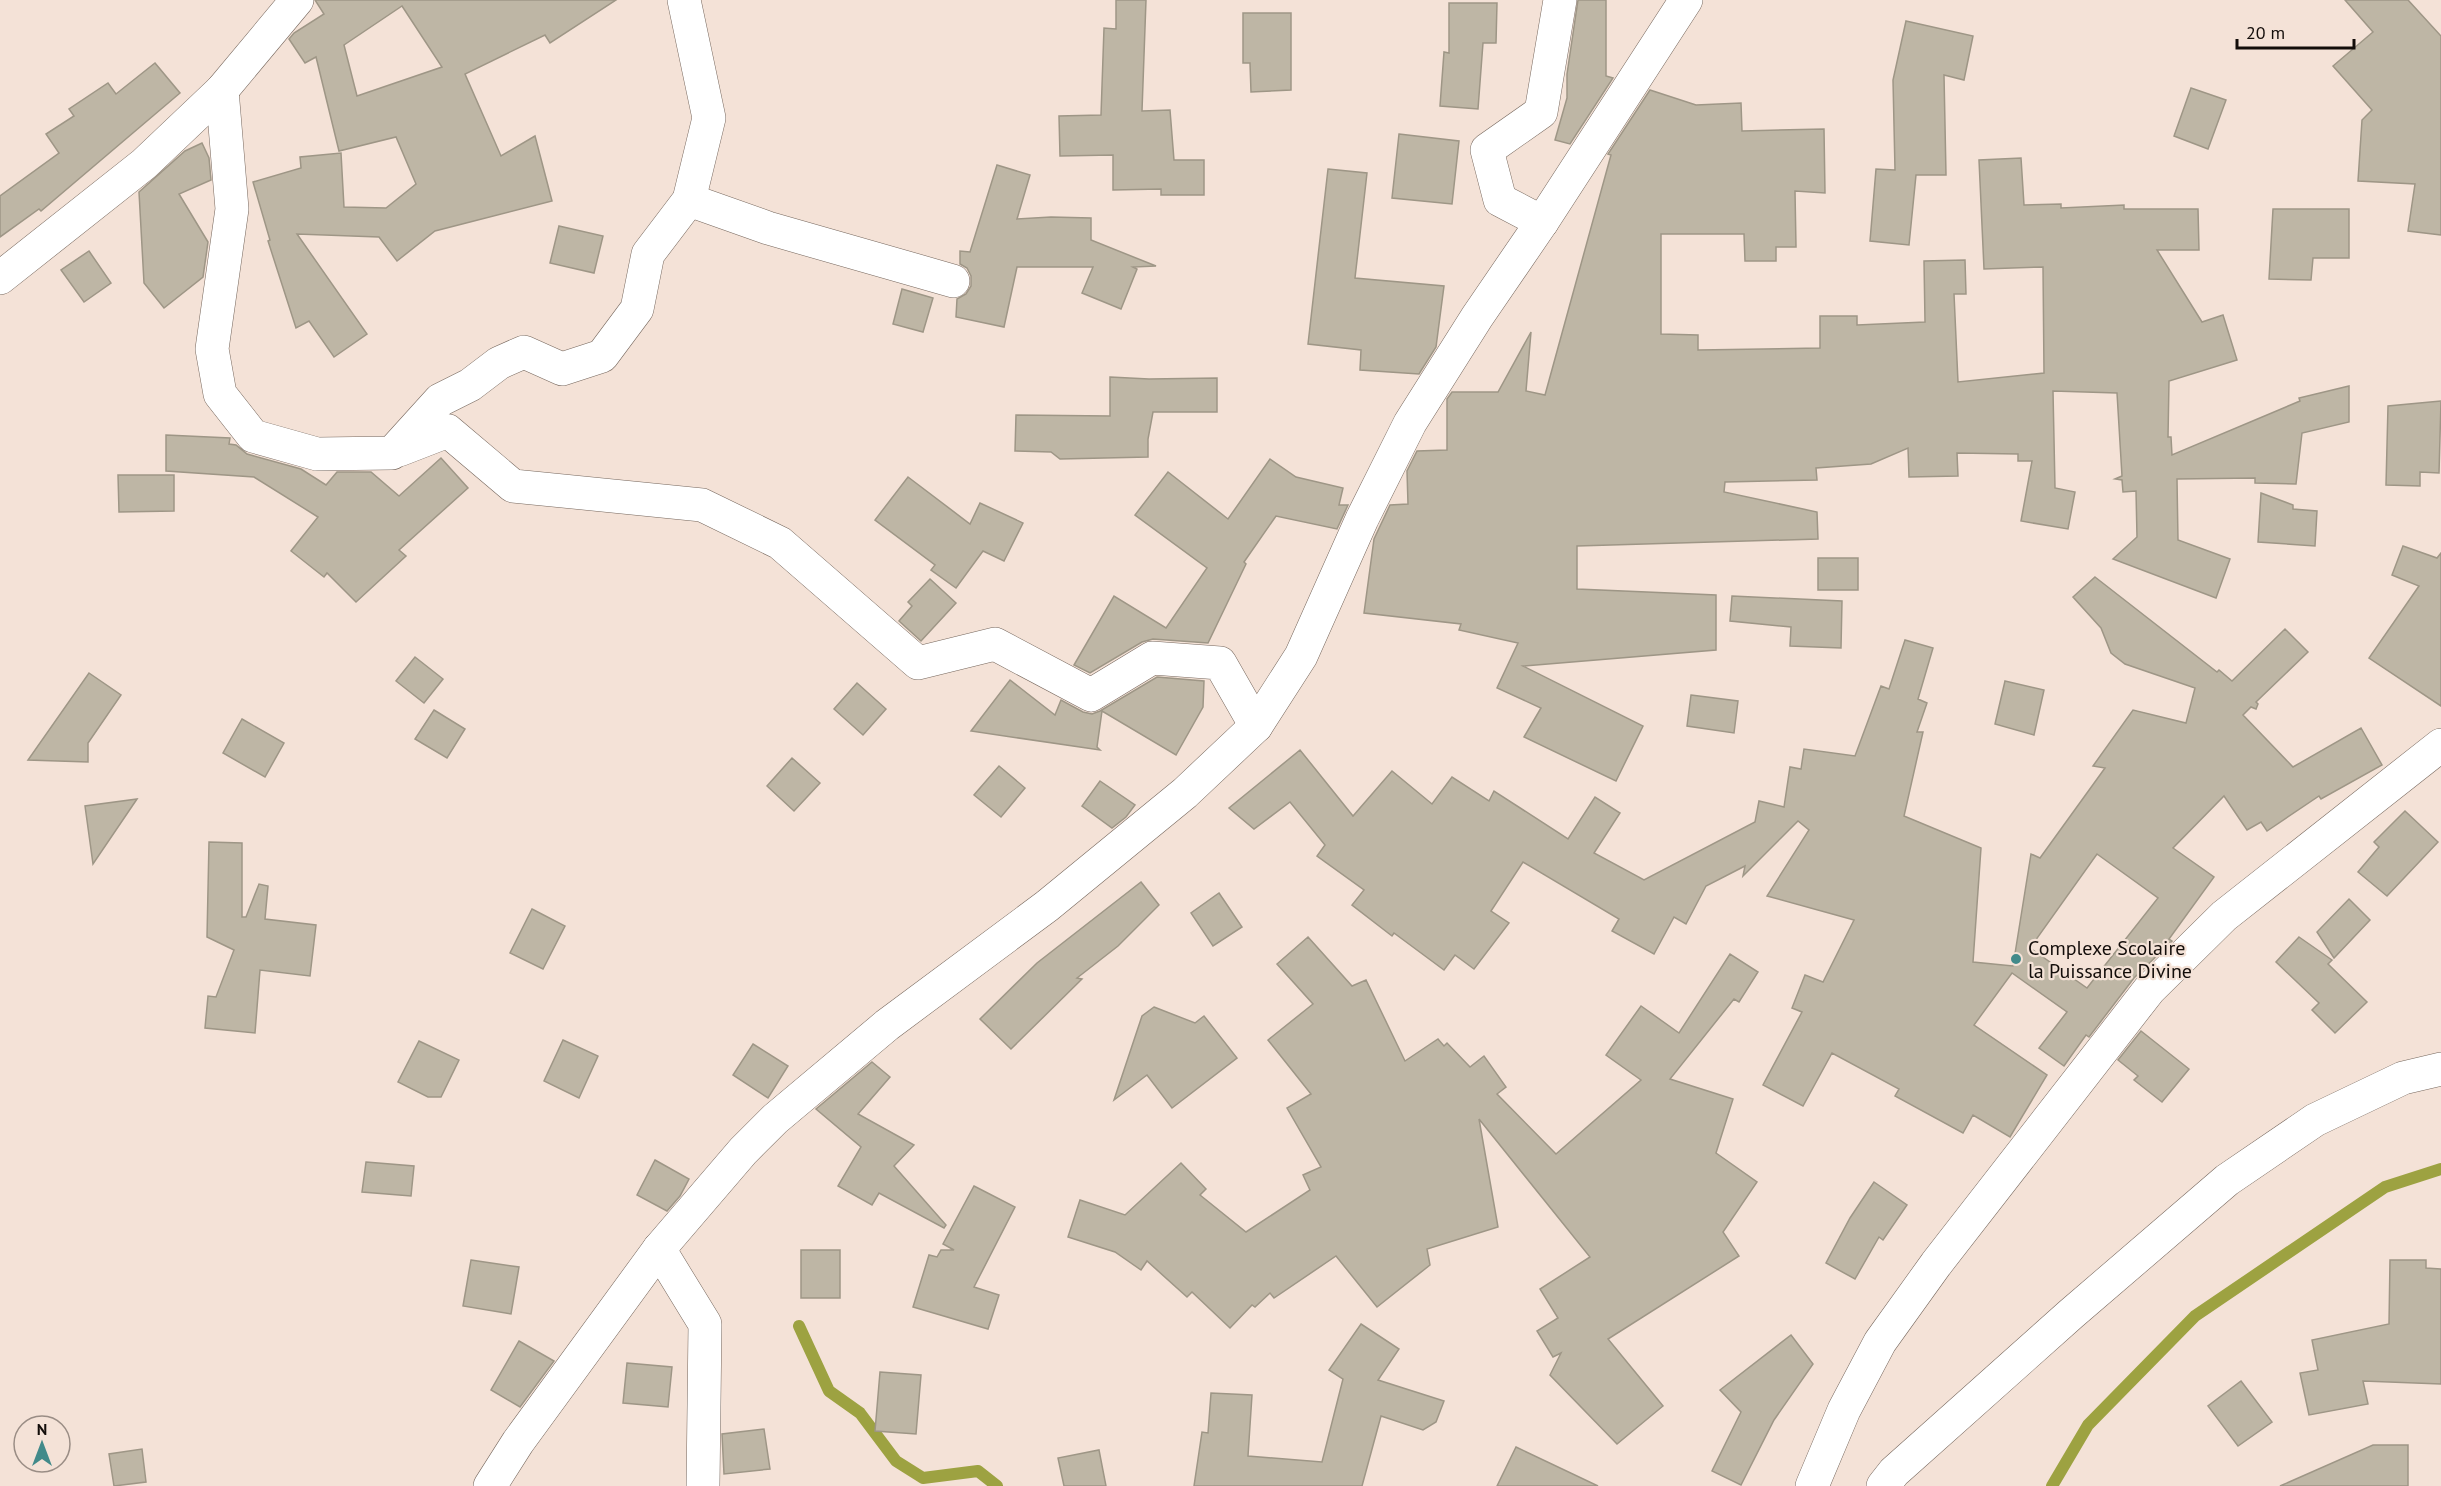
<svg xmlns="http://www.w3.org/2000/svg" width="2441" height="1486" font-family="'PT Sans',sans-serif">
	<rect width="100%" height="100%" fill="#f4e2d7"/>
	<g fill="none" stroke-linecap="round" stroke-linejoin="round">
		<g stroke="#9da241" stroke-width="12">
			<polyline points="799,1326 829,1391 860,1413 896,1461 923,1478 978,1471 997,1486"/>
			<polyline points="2052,1486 2088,1425 2195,1316 2385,1187 2441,1169"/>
		</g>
	</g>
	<g fill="#beb6a5" stroke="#9e9686" stroke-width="1.5" fill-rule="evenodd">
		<path d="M 315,0 L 616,0 L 550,43 L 545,35 L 465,74 L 501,156 L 535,136 L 552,201 L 435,231 L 397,261 L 379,237 L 297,234 L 367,334 L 334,357 L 309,321 L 296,328 L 268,241 L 270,240 L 253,182 L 301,168 L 300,157 L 341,153 L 344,207 L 386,208 L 416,184 L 396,137 L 339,151 L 316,57 L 305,63 L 289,39 L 294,33 L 324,14 ZM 402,6 L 442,67 L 357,96 L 344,45 Z"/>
		<polygon points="1116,0 1146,0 1142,111 1170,110 1174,160 1204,160 1204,195 1161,195 1161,189 1113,190 1113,155 1060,156 1059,116 1101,115 1104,28 1116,29"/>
		<polygon points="1578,0 1606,0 1606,76 1613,78 1570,144 1555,140 1567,98 1567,74"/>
		<polygon points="2345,0 2408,0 2441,36 2441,235 2408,231 2415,184 2358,181 2362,120 2372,110 2333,66 2373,32"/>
		<polygon points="1449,3 1497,3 1496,43 1483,43 1478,109 1440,106 1444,52 1449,53"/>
		<polygon points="1243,13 1291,13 1291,90 1251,92 1250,63 1243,63"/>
		<polygon points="1906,21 1973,36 1964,80 1944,75 1946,175 1916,175 1909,245 1870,241 1876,169 1895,170 1893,80"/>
		<polygon points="155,63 180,93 41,211 39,209 0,237 0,196 59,153 46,134 74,116 69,109 108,83 116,94"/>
		<polygon points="2191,88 2226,100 2208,149 2174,136"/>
		<polygon points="1650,90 1696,105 1741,103 1742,131 1824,129 1825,193 1795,191 1796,247 1776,247 1776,261 1745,261 1744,234 1661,234 1661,334 1698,335 1698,350 1820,348 1820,316 1857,316 1857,325 1925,322 1924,261 1965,260 1966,294 1954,294 1958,382 2044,373 2043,267 1984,269 1979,160 2021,158 2024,205 2061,204 2061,208 2124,205 2124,209 2198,209 2199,250 2157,250 2202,322 2223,315 2237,360 2169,381 2168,437 2171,437 2172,455 2300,401 2299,398 2349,386 2349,422 2302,433 2296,484 2255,483 2255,478 2177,479 2178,540 2230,559 2216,598 2113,559 2137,537 2136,491 2123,492 2122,480 2115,479 2122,476 2117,393 2053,391 2055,488 2075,492 2068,529 2021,521 2032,461 2018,461 2018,454 1957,453 1958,476 1909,477 1908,448 1871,464 1816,468 1817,480 1725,482 1724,492 1817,512 1818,539 1577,546 1577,589 1716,595 1716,650 1523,666 1643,726 1616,781 1524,737 1541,708 1497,688 1518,643 1459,630 1461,624 1364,613 1374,539 1390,505 1408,504 1407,471 1417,451 1447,450 1447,399 1452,392 1498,392 1531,332 1526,391 1545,395 1611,155 1608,154"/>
		<polygon points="1399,134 1459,141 1452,204 1392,198"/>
		<polygon points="202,143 209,158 211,180 179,194 208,242 203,277 164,308 144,283 139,192 185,151"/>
		<polygon points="997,165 1030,175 1017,219 1051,217 1091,218 1091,240 1156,266 1133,267 1137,269 1121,309 1082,293 1093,267 1017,267 1004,327 956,317 957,299 966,294 971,286 971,276 967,268 960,264 960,251 970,252"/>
		<polygon points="1328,169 1367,173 1355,278 1444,286 1436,347 1419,374 1360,370 1361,350 1308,344"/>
		<polygon points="2273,209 2349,209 2349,258 2313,258 2311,280 2269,279"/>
		<polygon points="559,226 603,236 594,273 550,263"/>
		<polygon points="89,251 111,283 84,302 61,270"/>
		<polygon points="902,289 933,298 923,332 893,324"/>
		<polygon points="1110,377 1149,379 1217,378 1217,412 1153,412 1148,439 1148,457 1060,459 1051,452 1015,451 1016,415 1110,416"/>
		<polygon points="2441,401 2439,473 2420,472 2420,486 2386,485 2388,406"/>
		<polygon points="166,435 230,438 229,444 236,445 247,454 301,469 326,485 337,472 371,472 399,496 441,458 468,488 399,550 406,556 356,602 327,573 324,577 291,551 318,517 254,477 166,471"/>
		<polygon points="1270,459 1296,477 1343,488 1339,505 1348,505 1337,529 1276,516 1244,562 1246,564 1208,643 1153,639 1142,642 1090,673 1074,665 1114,596 1166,628 1207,568 1135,515 1168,472 1228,519"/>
		<polygon points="118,475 174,475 174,511 119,512"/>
		<polygon points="908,477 970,524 980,503 1023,523 1004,561 983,551 956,588 931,570 935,565 875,520"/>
		<polygon points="2261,493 2293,505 2293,509 2317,511 2315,546 2258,542"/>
		<polygon points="2403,546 2437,558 2441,553 2441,706 2369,658 2419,586 2392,575"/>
		<rect x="1818" y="558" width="40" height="32"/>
		<path d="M 2095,577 L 2217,672 L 2219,670 L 2232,681 L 2285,629 L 2308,652 L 2256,702 L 2258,704 L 2256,709 L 2251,707 L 2243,715 L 2293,767 L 2361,728 L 2382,765 L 2321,799 L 2319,796 L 2267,831 L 2261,822 L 2247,830 L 2224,796 L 2173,848 L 2214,877 L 2169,939 L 2172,941 L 2134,978 L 2089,1037 L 2086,1035 L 2064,1066 L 2039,1048 L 2067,1012 L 2012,973 L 1974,1025 L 2047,1075 L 2010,1137 L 1973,1115 L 1963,1133 L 1895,1096 L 1899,1089 L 1832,1053 L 1803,1106 L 1763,1085 L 1802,1012 L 1792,1008 L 1805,975 L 1823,982 L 1854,920 L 1767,896 L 1809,830 L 1798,821 L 1743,876 L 1745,866 L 1706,886 L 1686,924 L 1674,917 L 1654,954 L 1612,931 L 1619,919 L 1523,862 L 1491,911 L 1509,923 L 1474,969 L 1455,955 L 1444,970 L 1394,933 L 1392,936 L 1352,905 L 1364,890 L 1317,856 L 1325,845 L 1290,802 L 1254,829 L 1229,808 L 1300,750 L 1353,816 L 1392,771 L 1432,804 L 1452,777 L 1489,801 L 1494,791 L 1568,839 L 1595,797 L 1620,813 L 1594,853 L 1644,880 L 1755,822 L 1759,801 L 1784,807 L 1790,767 L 1801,769 L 1804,749 L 1855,756 L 1881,686 L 1889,689 L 1905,640 L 1933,648 L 1918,699 L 1927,703 L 1917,732 L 1923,732 L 1904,816 L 1981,848 L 1973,962 L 2013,966 L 2031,854 L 2040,858 L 2105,768 L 2093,766 L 2133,710 L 2186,723 L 2195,688 L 2125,664 L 2111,653 L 2101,628 L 2073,597 ZM 2097,854 L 2158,898 L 2087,988 L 2030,948 Z"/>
		<polygon points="930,579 956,603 921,641 899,621 912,606 908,602"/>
		<polygon points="1732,596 1842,601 1841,648 1790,646 1791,627 1730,621"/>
		<polygon points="415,657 443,679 424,703 396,681"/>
		<polygon points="89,673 121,695 88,743 88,762 28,760"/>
		<polygon points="1157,677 1204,681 1203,707 1176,755 1102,711 1097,747 1100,750 971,731 1010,680 1055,715 1061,700 1083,712 1092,714 1100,711"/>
		<polygon points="2005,681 2044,690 2034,735 1995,724"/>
		<polygon points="857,683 886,709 863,735 834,709"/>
		<polygon points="1691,695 1738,701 1734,733 1687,726"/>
		<polygon points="434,710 465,729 447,758 415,739"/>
		<polygon points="242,719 284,743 265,777 223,753"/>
		<polygon points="792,758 820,783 794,811 767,786"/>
		<polygon points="999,766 1025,788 1001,817 974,795"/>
		<polygon points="1100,781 1135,805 1126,817 1112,828 1082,806"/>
		<polygon points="137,799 93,864 85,806"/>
		<polygon points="2405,811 2438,842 2387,896 2358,872 2379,847 2374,842"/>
		<polygon points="209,842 242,843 242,917 246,917 259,884 268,886 265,919 316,925 310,976 260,970 255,1033 205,1028 208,996 216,997 234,950 207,937"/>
		<polygon points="1141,882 1159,905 1118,946 1077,978 1082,979 1011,1049 980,1019 1037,963"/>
		<polygon points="1219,893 1242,927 1213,946 1191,913"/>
		<polygon points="2349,899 2370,920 2334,958 2317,932"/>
		<polygon points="532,909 565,926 543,969 510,953"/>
		<polygon points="1308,937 1352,986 1366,980 1405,1061 1438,1039 1444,1046 1447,1043 1470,1067 1484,1056 1506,1087 1497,1094 1556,1154 1641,1080 1606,1055 1641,1006 1679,1033 1730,954 1758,972 1739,1002 1734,999 1670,1079 1733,1099 1716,1153 1757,1182 1723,1232 1739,1256 1608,1339 1663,1406 1617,1444 1550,1375 1561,1353 1553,1357 1537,1331 1558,1318 1540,1289 1590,1257 1479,1119 1498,1227 1427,1249 1430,1265 1377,1307 1336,1256 1274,1298 1270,1293 1255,1307 1252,1305 1230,1328 1192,1292 1187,1297 1147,1261 1141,1270 1115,1252 1068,1237 1080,1200 1125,1215 1181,1163 1206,1189 1200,1195 1246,1232 1310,1190 1303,1175 1321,1167 1287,1108 1311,1094 1268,1040 1313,1004 1277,964"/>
		<polygon points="2299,937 2332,960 2328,964 2367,1002 2335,1033 2312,1010 2319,1003 2276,962"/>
		<polygon points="1154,1007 1195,1023 1204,1016 1237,1058 1172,1108 1147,1075 1114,1100 1142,1016"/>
		<polygon points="2141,1031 2189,1069 2162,1102 2134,1080 2138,1076 2118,1060"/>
		<polygon points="563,1040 598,1056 579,1098 544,1081"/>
		<polygon points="419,1041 459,1060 441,1097 428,1097 398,1082"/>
		<polygon points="753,1044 788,1066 768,1098 733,1075"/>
		<polygon points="872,1062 890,1077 858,1114 914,1145 894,1166 946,1225 944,1228 879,1193 872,1205 838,1186 861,1147 816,1109"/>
		<polygon points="655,1160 689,1179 680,1196 667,1211 637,1195"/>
		<polygon points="366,1162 414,1166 411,1196 362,1192"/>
		<polygon points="1874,1182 1907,1205 1883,1240 1879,1237 1855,1279 1826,1263 1850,1218"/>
		<polygon points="974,1186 1015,1207 974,1287 999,1295 988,1329 913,1307 929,1255 937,1257 941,1250 954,1250 943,1244"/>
		<rect x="801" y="1250" width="39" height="48"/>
		<polygon points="471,1260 519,1267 511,1314 463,1306"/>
		<polygon points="2390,1260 2426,1260 2426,1268 2441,1269 2441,1384 2363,1381 2368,1404 2309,1415 2300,1373 2318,1370 2312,1340 2389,1324"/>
		<polygon points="1361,1324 1399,1349 1378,1380 1444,1401 1436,1422 1423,1430 1381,1416 1362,1486 1194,1486 1202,1432 1208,1433 1211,1393 1252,1395 1248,1456 1322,1462 1343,1379 1329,1370"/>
		<polygon points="1791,1335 1813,1364 1774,1420 1741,1485 1712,1471 1741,1412 1720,1390"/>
		<polygon points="519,1341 554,1361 520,1407 491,1390"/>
		<polygon points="627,1363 672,1367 668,1407 623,1403"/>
		<polygon points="880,1372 921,1375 916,1434 875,1431"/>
		<polygon points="2241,1381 2272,1422 2238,1446 2208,1406"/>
		<polygon points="764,1429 770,1469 724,1474 722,1434"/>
		<polygon points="2373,1445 2408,1445 2408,1486 2280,1486"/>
		<polygon points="1516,1447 1598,1486 1497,1486"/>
		<polygon points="142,1449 146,1482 114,1486 109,1454"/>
		<polygon points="1099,1450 1106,1486 1064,1486 1058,1458"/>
	</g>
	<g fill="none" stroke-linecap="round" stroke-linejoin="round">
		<defs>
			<g id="minor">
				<polyline points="222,90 232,209 212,349 220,394 253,436 317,454 392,453 440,400 470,385 499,363 524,352 562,369 602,356 637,309 648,254 689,200 709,118 684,0"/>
				<polyline points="689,200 768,228 953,281"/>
				<polyline points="1542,222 1500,200 1487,150 1541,112 1560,0"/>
				<polyline points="0,278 144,164 222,90 297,0"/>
				<polyline points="399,450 448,431 513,486 702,505 780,543 918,663 995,644 1091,695 1152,658 1220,663 1256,726"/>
				<polyline points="659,1249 705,1324 703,1486"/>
				<polyline points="490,1486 518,1442 659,1249 743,1151 775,1119 887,1025 1047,906 1185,793 1256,726 1301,656 1362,519 1410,423 1477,317 1542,222 1686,0"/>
				<polyline points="1812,1486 1844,1410 1880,1342 1936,1264 2149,990 2224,916 2441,745"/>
				<polyline points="1883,1486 1894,1472 2071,1314 2227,1180 2315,1120 2403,1078 2441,1069"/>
			</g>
		</defs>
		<use href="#minor" stroke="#76675d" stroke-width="34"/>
		<use href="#minor" stroke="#fff" stroke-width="33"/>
	</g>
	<circle fill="#428a8a" stroke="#f4e2d7" stroke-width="2" cx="2016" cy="959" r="6"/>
	<g text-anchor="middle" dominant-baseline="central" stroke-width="4.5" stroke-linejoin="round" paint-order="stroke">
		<g font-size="20" fill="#130d0a" stroke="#f4e2d7" text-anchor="start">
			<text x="2028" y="948">Complexe Scolaire<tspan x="2028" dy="23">la Puissance Divine</tspan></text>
		</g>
	</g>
	<g transform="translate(42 1444)"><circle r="28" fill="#f4e2d7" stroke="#9a8d85" stroke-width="1.5"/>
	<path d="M0-4.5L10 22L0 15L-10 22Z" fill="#428a8a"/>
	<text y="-9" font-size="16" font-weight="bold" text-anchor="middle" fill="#130d0a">N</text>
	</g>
	<path d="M2237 39v9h117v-9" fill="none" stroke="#130d0a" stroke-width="3"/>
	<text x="2246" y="39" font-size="18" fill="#130d0a" stroke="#f4e2d7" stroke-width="4.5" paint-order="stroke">20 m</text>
</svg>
